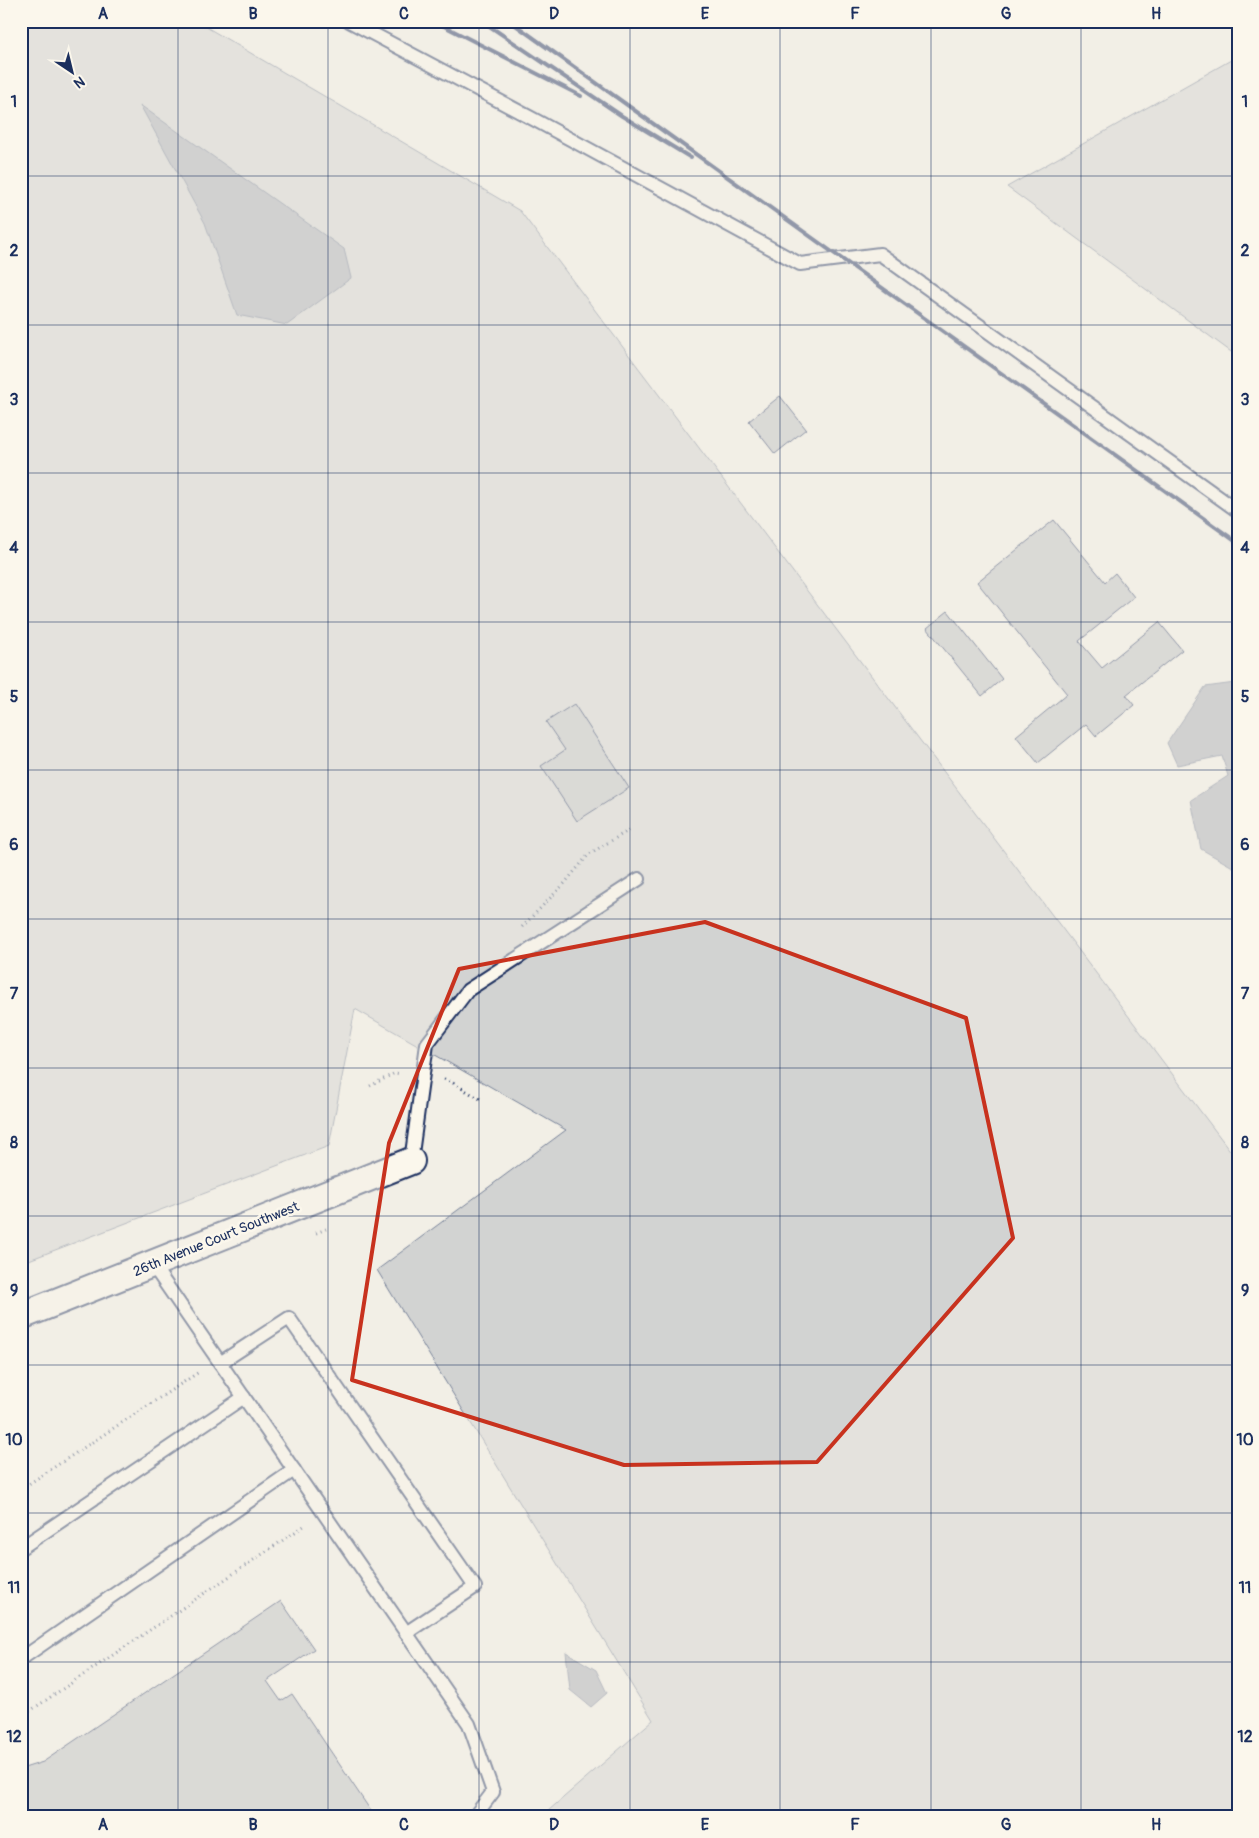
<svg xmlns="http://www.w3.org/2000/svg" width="1259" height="1838" font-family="Pangolin,sans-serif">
	<rect width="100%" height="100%" fill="#f2efe6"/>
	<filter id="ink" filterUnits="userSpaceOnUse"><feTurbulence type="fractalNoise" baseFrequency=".02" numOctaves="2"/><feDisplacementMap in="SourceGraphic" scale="10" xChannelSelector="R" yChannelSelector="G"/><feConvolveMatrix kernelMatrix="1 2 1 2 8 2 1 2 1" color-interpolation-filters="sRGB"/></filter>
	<g filter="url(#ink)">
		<g fill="#d2d3d2" stroke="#768198">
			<polygon points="21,21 196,21 520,211 1238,1161 1238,1817 541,1817 653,1720 377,1270 566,1130 355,1009 329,1146 21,1263"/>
			<polygon points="1238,56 1238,357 1007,187"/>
		</g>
		<g fill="#a9adb7" stroke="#707b93">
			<polygon points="140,105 344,249 351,278 287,325 237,315 205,223"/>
			<polygon points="1235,683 1238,685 1238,870 1201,849 1191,800 1228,776 1222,756 1177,765 1167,743 1205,687"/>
			<polygon points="566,1652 596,1670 607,1693 591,1707 570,1690"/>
		</g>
		<g fill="#bdc0c4" stroke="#1b2f5e">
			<polygon points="780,396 806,429 775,454 749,421"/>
			<polygon points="1054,520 1105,582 1115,573 1134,597 1079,641 1102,668 1159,622 1182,650 1126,695 1134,705 1096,736 1086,724 1038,763 1016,736 1067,694 977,582"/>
			<polygon points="948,611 1002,679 982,696 927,628"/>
			<polygon points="574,704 629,788 577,821 541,766 565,750 546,722"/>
			<polygon points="281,1601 314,1649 267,1681 281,1701 292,1694 375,1817 21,1817 21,1769 43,1762"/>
		</g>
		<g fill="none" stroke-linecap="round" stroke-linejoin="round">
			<defs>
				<g id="lane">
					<polyline points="349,21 535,120 800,264 880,254 1238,511"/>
					<polyline points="411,1161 427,1044 468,990 639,879"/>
					<polyline points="152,1264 469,1724 493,1792 474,1817"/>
					<polyline points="220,1363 289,1318 475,1587 406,1633"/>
					<polyline points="21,1548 244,1397"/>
					<polyline points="21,1659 294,1470"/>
				</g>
				<polyline id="street" points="21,1316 411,1161"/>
			</defs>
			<use href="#lane" stroke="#1b2f5e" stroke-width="16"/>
			<use href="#street" stroke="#1b2f5e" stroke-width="30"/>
			<g stroke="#1b2f5e" stroke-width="3" stroke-dasharray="1 4" stroke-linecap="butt">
				<polyline points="522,927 564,884 589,854 631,829"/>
				<polyline points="444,1079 448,1080 480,1099"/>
				<polyline points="370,1086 395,1073 401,1074"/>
				<polyline points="316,1233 326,1229"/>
				<polyline points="21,1489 199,1372"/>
				<polyline points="21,1717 304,1526 303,1524"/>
			</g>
			<use href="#lane" stroke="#fbf7ec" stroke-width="12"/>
			<use href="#street" stroke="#fbf7ec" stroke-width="26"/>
			<g stroke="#1b2f5e" stroke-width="4">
				<polyline points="434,21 581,96"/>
				<polyline points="482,21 622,116 691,158"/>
				<polyline points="510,21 1238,543"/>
			</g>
		</g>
	</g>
	<path d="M0 0H1259V1838H0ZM 705,922 L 966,1018 L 1013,1238 L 817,1462 L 624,1465 L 352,1380 L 389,1143 L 459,969 Z" fill="#f2efe6" fill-opacity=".55" fill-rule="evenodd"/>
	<path fill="none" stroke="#c8321e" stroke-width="4" stroke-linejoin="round" d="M 705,922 L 966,1018 L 1013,1238 L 817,1462 L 624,1465 L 352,1380 L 389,1143 L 459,969 Z"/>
	<path fill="none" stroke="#1b2f5e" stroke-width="1" stroke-opacity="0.55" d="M 178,21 L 178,1817M 328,21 L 328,1817M 479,21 L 479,1817M 630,21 L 630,1817M 780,21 L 780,1817M 931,21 L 931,1817M 1081,21 L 1081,1817M 21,176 L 1238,176M 21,325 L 1238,325M 21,473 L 1238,473M 21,622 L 1238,622M 21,770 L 1238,770M 21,919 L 1238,919M 21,1068 L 1238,1068M 21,1216 L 1238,1216M 21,1365 L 1238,1365M 21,1513 L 1238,1513M 21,1662 L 1238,1662"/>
	<g text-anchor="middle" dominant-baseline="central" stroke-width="5" stroke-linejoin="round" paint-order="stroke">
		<g font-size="14" fill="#1b2f5e" stroke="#fbf7ec">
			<text transform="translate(216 1239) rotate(-22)">26th Avenue Court Southwest</text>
		</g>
	</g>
	<rect width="1259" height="1838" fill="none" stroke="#fbf7ec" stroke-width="55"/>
	<g transform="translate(72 72) rotate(145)" stroke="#fbf7ec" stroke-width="4" paint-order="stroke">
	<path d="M0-4L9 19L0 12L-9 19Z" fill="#1b2f5e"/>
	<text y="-8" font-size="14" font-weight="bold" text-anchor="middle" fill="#1b2f5e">N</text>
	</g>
	<rect x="28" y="28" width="1204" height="1782" fill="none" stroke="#1b2f5e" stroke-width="2"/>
	<g font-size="16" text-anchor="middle" font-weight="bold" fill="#1b2f5e">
		<text x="103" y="19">A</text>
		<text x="253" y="19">B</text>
		<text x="404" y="19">C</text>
		<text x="554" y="19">D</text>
		<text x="705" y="19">E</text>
		<text x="855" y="19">F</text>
		<text x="1006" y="19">G</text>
		<text x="1156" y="19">H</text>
		<text x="14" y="107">1</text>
		<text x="1245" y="107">1</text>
		<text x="14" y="256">2</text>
		<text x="1245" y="256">2</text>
		<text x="14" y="405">3</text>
		<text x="1245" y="405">3</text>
		<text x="14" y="553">4</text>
		<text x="1245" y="553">4</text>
		<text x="14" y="702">5</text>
		<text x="1245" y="702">5</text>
		<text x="14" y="850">6</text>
		<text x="1245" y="850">6</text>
		<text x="14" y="999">7</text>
		<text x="1245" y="999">7</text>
		<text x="14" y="1148">8</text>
		<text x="1245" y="1148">8</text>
		<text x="14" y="1296">9</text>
		<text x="1245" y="1296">9</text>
		<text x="14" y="1445">10</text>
		<text x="1245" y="1445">10</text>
		<text x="14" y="1593">11</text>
		<text x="1245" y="1593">11</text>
		<text x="14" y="1742">12</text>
		<text x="1245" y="1742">12</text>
		<text x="103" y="1830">A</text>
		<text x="253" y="1830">B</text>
		<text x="404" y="1830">C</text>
		<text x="554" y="1830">D</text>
		<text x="705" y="1830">E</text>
		<text x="855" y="1830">F</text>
		<text x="1006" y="1830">G</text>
		<text x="1156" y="1830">H</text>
	</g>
</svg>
